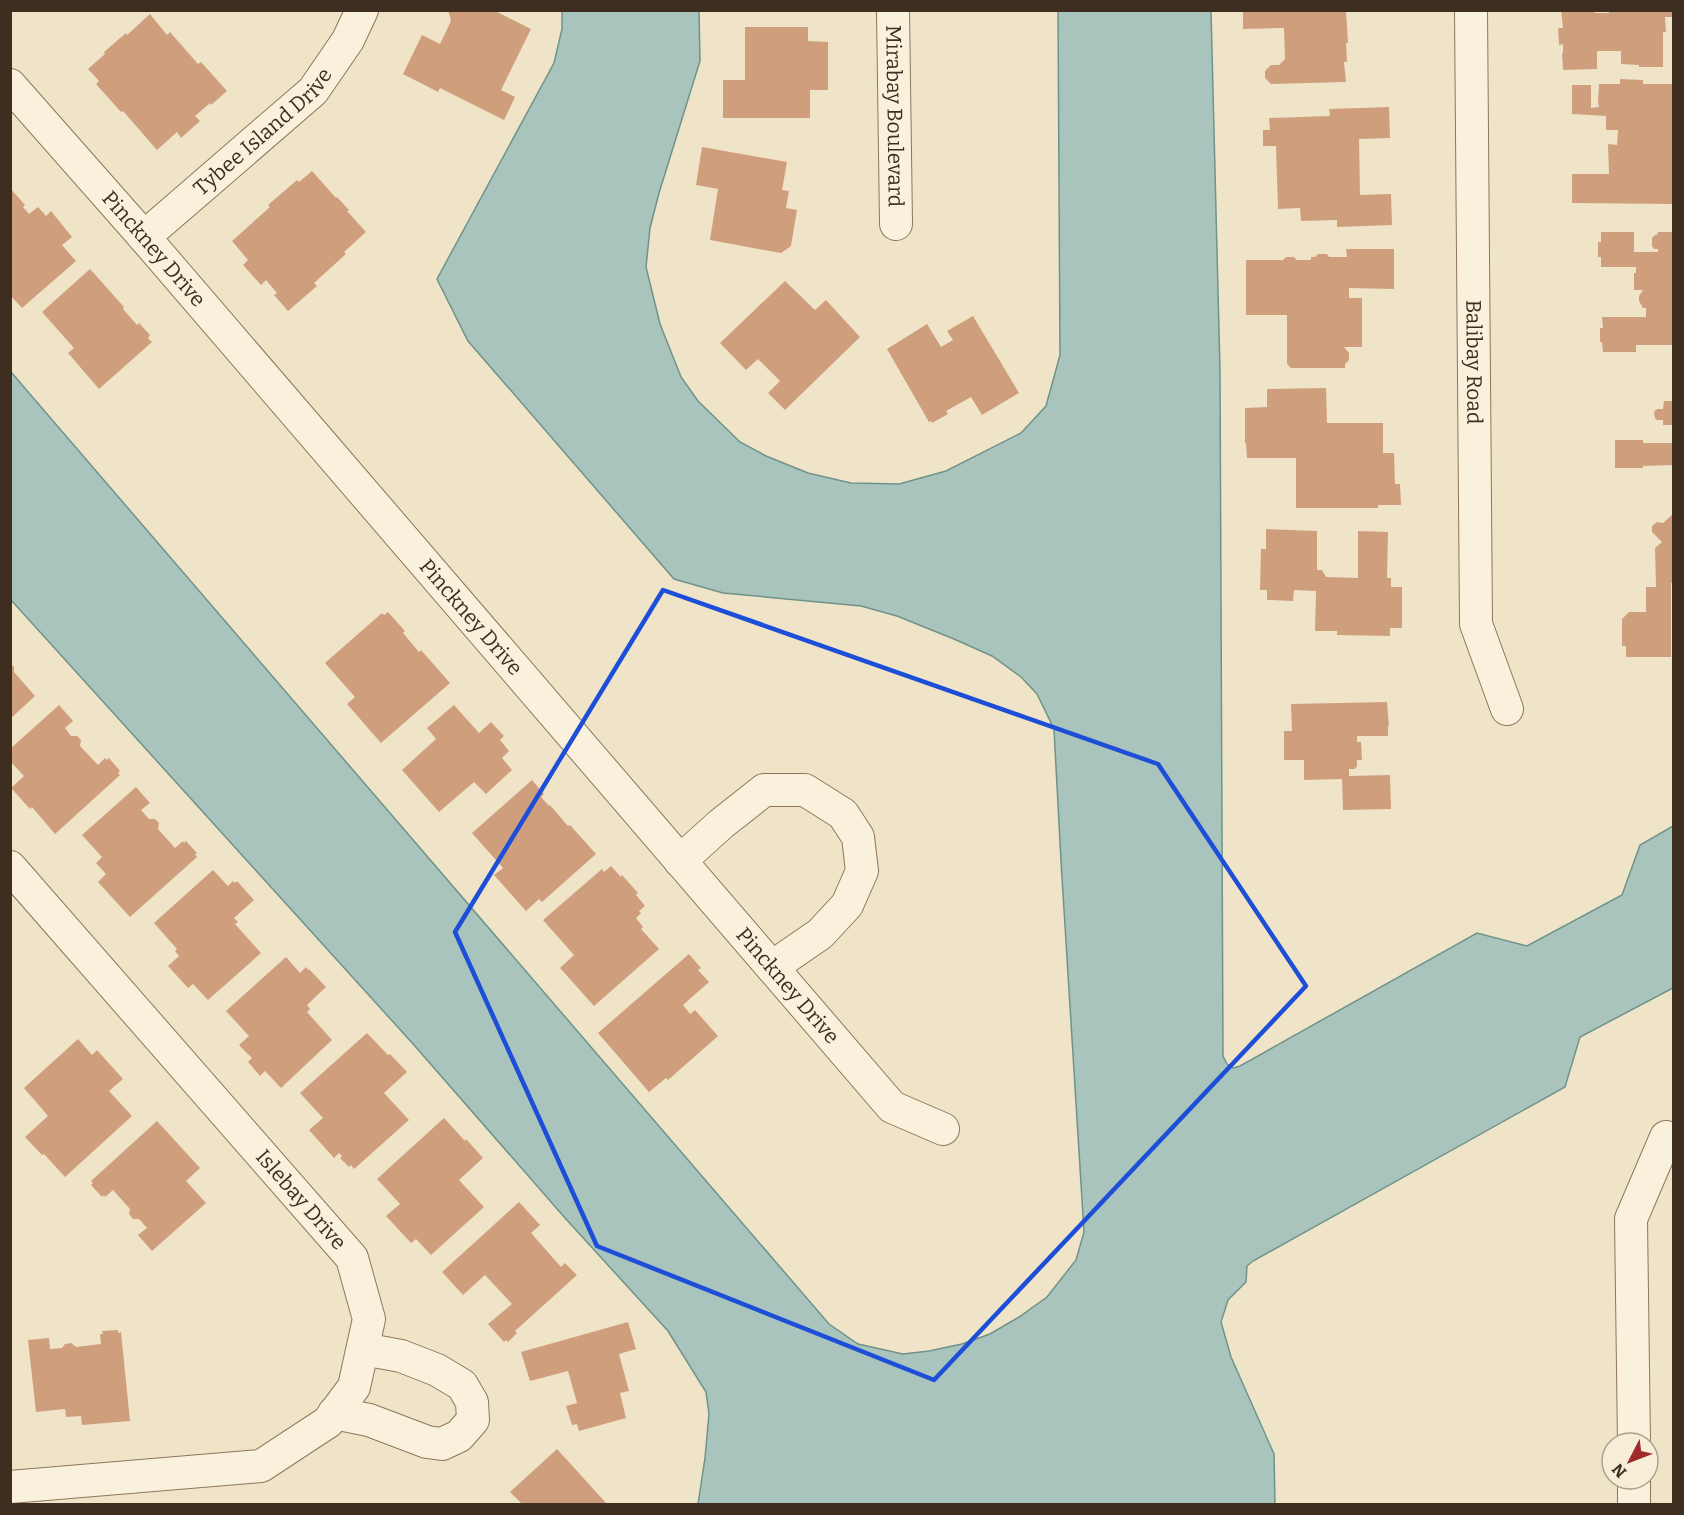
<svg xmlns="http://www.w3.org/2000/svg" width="1684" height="1515" font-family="Bitter,serif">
	<rect width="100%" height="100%" fill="#f0e4c8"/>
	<polygon fill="#a9c4bc" stroke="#6f938a" stroke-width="1.5" points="562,11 699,11 700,61 659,193 650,228 646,267 660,324 681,377 698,401 740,442 766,456 808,473 851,483 899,484 946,471 1021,433 1046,406 1060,355 1058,11 1211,11 1220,371 1223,1056 1227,1064 1233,1068 1240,1066 1477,933 1527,946 1622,895 1640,845 1673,826 1673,988 1580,1037 1565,1087 1253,1261 1247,1266 1246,1282 1228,1300 1221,1322 1231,1357 1274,1454 1275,1504 698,1504 705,1458 709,1414 706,1392 668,1331 565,1218 414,1045 11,600 11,372 829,1324 858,1344 903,1354 929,1351 962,1344 990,1334 1019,1317 1047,1297 1076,1260 1084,1232 1061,861 1054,729 1037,694 1021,677 992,656 954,639 897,616 861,606 723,593 674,579 468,341 437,279 554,63 562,29"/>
	<g fill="#cf9f7d">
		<polygon points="448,10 493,10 531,29 501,90 515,97 504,120 440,88 438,92 403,74 422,35 440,44 451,21"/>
		<polygon points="1243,10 1346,10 1348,43 1346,43 1347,62 1344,62 1346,82 1271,84 1265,78 1265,71 1271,65 1279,65 1285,59 1284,28 1243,29"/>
		<polygon points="1561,10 1592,10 1595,13 1609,13 1609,10 1674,10 1674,17 1665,17 1666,32 1663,32 1663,67 1639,67 1639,65 1621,64 1621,51 1597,51 1597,69 1563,70 1562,53 1563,53 1563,44 1559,45 1558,28 1563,28"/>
		<polygon points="150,14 167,35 170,32 198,64 201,62 227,91 211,105 210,103 195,116 200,121 181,138 177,132 157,150 123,111 121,112 96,84 99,81 88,69 105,54 104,52 126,33 127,35"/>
		<polygon points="745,27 808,27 808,41 828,42 828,90 810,90 810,118 723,118 723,80 745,80"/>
		<polygon points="1620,79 1643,80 1643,84 1674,84 1674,204 1572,203 1572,174 1609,174 1608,144 1617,145 1618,130 1606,130 1606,116 1572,114 1572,85 1591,85 1591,108 1599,107 1598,102 1599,84 1620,84"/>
		<polygon points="1389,107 1390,138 1359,139 1360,195 1391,194 1392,225 1337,227 1337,220 1301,221 1300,208 1278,209 1276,146 1263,146 1263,130 1270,130 1269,118 1330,116 1329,109"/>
		<polygon points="702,147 787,162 782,190 789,191 786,208 797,210 791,246 781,253 710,240 718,189 696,185"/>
		<polygon points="312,171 336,198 337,197 349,210 347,211 366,232 344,252 346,254 314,283 317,286 288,311 274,295 277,293 266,280 261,285 243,265 248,260 232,241 270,207 268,205 297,180 299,182"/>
		<polygon points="10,188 25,205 23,207 29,214 38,207 46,216 51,211 72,237 62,245 76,261 22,308 10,295"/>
		<polygon points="1601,232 1634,232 1634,252 1658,252 1658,249 1654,249 1652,246 1652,238 1655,235 1657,235 1658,232 1674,232 1674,345 1636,345 1636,352 1603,352 1602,342 1600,342 1600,328 1603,328 1602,317 1646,317 1646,308 1643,308 1639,301 1639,296 1643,290 1634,290 1634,273 1636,273 1636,267 1601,267 1601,257 1598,257 1598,242 1601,242"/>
		<polygon points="1346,249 1394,249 1394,289 1349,288 1349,298 1362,298 1362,347 1344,347 1349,353 1349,360 1345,364 1345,368 1291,368 1287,364 1287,315 1246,315 1246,260 1283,260 1286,257 1294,257 1297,260 1311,260 1311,257 1315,257 1318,254 1327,254 1329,257 1347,257"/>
		<polygon points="90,269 124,307 123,309 137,325 139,323 150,335 148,338 152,342 99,389 68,353 74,348 42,312"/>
		<polygon points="785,281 815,310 826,300 860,337 785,410 768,393 780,381 758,359 746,370 720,343"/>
		<polygon points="973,316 1019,393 982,415 971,397 946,411 948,414 932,423 931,421 929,422 887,349 927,324 941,347 953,340 947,331"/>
		<polygon points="1326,388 1327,423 1383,423 1383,453 1394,453 1395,484 1400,484 1401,505 1378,505 1378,508 1296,508 1296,458 1247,458 1246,443 1245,443 1245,408 1267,407 1267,389"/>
		<polygon points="1664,401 1674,401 1674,425 1663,425 1663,420 1657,420 1655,418 1654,412 1657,409 1663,409"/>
		<polygon points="1615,440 1643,440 1643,443 1674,443 1674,465 1643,466 1643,468 1615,468"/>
		<polygon points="1674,513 1674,583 1671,583 1671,657 1626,657 1626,646 1622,646 1622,619 1629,612 1646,612 1646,587 1656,587 1655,548 1662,542 1652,532 1652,526 1657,522 1663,523"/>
		<polygon points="1266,529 1317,531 1317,570 1322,570 1326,577 1358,578 1358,531 1388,532 1387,578 1391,578 1391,587 1402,587 1402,628 1390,628 1390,636 1337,635 1337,631 1315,631 1316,591 1294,590 1293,601 1267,600 1267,590 1260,590 1261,549 1266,549"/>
		<polygon points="388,612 405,631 403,633 419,652 421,650 450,683 381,743 347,704 355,697 325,663 382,613 384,615"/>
		<polygon points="10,663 14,667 14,672 35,696 10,719"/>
		<polygon points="1387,702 1389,726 1388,725 1388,736 1357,736 1357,742 1361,742 1362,760 1357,760 1357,766 1355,769 1349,769 1349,776 1390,775 1391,809 1343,810 1342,779 1304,780 1304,760 1284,760 1284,731 1292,731 1291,704"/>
		<polygon points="59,705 73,721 65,728 71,736 77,736 81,740 80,746 98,765 105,758 107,760 109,758 120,771 118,773 120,775 55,834 32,807 30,809 11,788 24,776 10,761 10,749"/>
		<polygon points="454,705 479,733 491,722 504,736 500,740 509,751 502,758 512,770 486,794 474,782 439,812 402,770 436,739 427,728"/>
		<polygon points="532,780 544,794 541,797 549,806 550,805 568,826 570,825 596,854 542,902 539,899 526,911 494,875 503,868 472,833"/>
		<polygon points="136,787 150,803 141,810 149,819 155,819 159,823 158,829 175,848 183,841 184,843 186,841 197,853 195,854 197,857 130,917 98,882 106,874 96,863 102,857 82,835"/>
		<polygon points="611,866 621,877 622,875 638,893 636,895 645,906 639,911 641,913 636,918 643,927 641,929 659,949 594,1006 560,968 574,955 543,920 602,869 604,872"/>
		<polygon points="213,870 228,886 233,881 235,883 237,881 254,900 234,918 238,922 235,924 261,953 208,1000 193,984 188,988 168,966 179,956 175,951 177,949 154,923"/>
		<polygon points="689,954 701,968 698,970 709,982 683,1005 690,1014 695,1010 718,1036 668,1080 666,1078 649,1092 598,1033"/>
		<polygon points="286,957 300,973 306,967 308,970 309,969 326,987 307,1005 310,1009 307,1012 332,1040 281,1088 265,1071 260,1076 248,1062 252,1058 239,1045 249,1036 226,1011"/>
		<polygon points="367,1033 388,1055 390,1054 407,1072 384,1093 409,1120 354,1169 351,1165 349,1167 340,1158 342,1156 339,1153 334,1158 309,1130 323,1118 300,1093"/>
		<polygon points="78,1039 92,1055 97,1050 123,1079 109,1091 132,1116 65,1177 44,1154 42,1155 25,1137 48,1116 24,1088"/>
		<polygon points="444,1118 465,1141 466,1139 483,1158 459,1180 484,1207 431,1255 416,1239 411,1243 386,1216 400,1204 377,1179"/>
		<polygon points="157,1121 200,1168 186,1181 206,1203 152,1251 138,1235 147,1228 139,1219 133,1219 129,1214 130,1209 113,1190 105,1197 104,1195 102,1197 91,1185 93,1183 91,1181"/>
		<polygon points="519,1202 540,1225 531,1233 561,1267 565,1263 577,1275 515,1331 517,1333 508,1342 506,1340 504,1342 488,1324 512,1304 485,1275 463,1295 442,1272"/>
		<polygon points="628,1322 636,1349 619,1354 629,1391 620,1393 626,1418 579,1431 577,1424 572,1425 566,1406 577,1403 568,1371 530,1381 521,1352"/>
		<polygon points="118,1330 118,1333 121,1332 130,1421 82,1425 81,1416 66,1417 65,1409 36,1412 28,1340 49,1338 50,1349 62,1348 65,1344 71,1343 76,1347 101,1344 100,1334 103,1334 102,1331"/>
		<polygon points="557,1449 607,1504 522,1504 510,1492"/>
	</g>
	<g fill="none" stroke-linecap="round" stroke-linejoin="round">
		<defs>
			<g id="minor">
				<path id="s1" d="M 893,10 L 896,224"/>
				<path id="s2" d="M 1471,10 L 1476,624 L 1507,709"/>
				<path id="s3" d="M 10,85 L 144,237 L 892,1107 L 943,1129"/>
				<path id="s4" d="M 144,237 L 313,91 L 348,40 L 362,10"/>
				<polyline points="680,861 721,824 764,790 805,790 843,814 858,837 862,871 847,905 820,934 772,967"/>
				<path id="s5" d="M 10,867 L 352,1258 L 369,1319 L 354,1387 L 328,1422 L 261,1466 L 10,1487"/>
				<polyline points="334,1413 369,1420 427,1442 442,1444 459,1436 473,1420 472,1402 462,1385 437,1370 401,1356 363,1349"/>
				<polyline points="1634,1443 1631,1219 1666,1137"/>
				<polyline points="1634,1479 1634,1504"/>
			</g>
		</defs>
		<use href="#minor" stroke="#8d765c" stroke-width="34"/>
		<use href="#minor" stroke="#faf1dc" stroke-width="32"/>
	</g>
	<path fill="none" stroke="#1d4ed8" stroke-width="4.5" stroke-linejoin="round" d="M 663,590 L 1158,764 L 1306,986 L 934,1380 L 597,1246 L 455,932 Z"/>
	<g text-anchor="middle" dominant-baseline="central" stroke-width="4.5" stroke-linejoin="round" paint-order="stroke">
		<g font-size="21" fill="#3d2e20" stroke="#f7eed8">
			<text stroke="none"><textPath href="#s1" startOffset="106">Mirabay Boulevard</textPath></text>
			<text stroke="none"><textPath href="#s4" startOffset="159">Tybee Island Drive</textPath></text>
			<text stroke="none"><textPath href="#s3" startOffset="218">Pinckney Drive</textPath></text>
			<text stroke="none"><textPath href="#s2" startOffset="352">Balibay Road</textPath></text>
			<text stroke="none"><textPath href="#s3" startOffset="704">Pinckney Drive</textPath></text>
			<text stroke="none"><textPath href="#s3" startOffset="1190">Pinckney Drive</textPath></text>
			<text stroke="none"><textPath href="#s5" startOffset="442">Islebay Drive</textPath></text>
		</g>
	</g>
	<rect width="1684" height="1515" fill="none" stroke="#3d2e20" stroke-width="24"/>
	<g transform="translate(1630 1461) rotate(228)"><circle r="28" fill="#f7eed8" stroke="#ada18e" stroke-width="1.5"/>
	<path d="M0-4.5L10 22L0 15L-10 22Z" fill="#9e2a2b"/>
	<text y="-9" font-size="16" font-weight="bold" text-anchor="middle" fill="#3d2e20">N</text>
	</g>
</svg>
